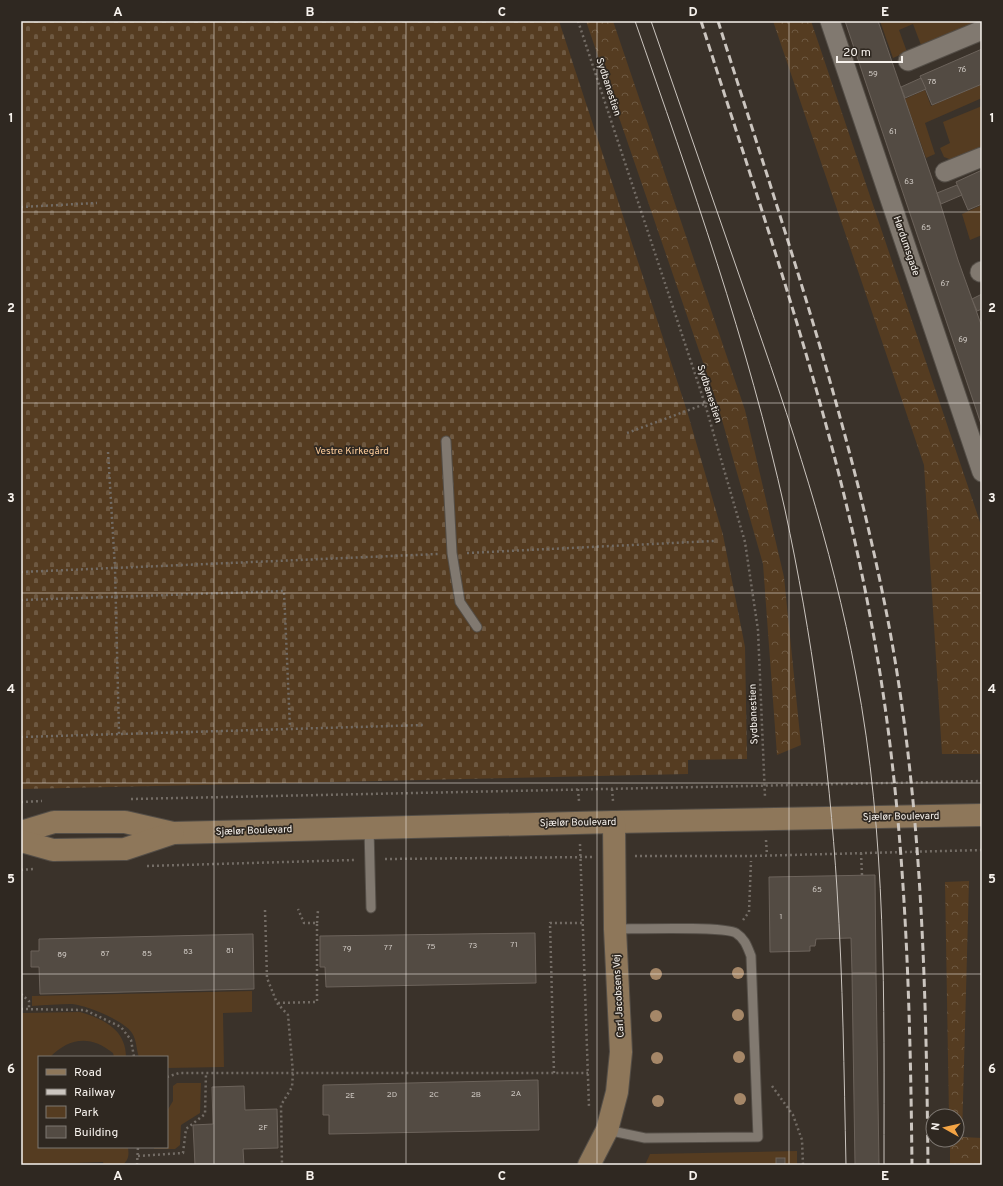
<svg xmlns="http://www.w3.org/2000/svg" width="1003" height="1186" font-family="Overpass,sans-serif">
	<defs>
		<pattern id="forest-crowns" width="20" height="18" patternUnits="userSpaceOnUse"><rect width="20" height="18" fill="#553c21"/><path d="M2 6a3 3 0 1 1 6 0M12 15a3 3 0 1 1 6 0" fill="none" stroke="#6e5942"/></pattern>
		<pattern id="cemetery-stones" width="16" height="16" patternUnits="userSpaceOnUse"><rect width="16" height="16" fill="#553c21"/><path d="M2 7V4a2 2 0 0 1 4 0v3zM10 15v-3a2 2 0 0 1 4 0v3z" fill="#6e5942"/></pattern>
	</defs>
	<rect width="100%" height="100%" fill="#3a322a"/>
	<g fill="#553c21">
		<polygon points="880,21 979,21 979,22 921,45 913,24 899,30 907,52 893,58"/>
		<polygon points="982,84 982,98 925,123 935,154 926,158 905,99 925,90 931,106"/>
		<polygon points="982,106 982,149 952,160 944,157 940,148 950,143 943,122"/>
		<polygon points="982,205 982,235 970,240 962,214"/>
		<path d="M 252,991 L 252,1012 L 223,1013 L 224,1067 L 167,1068 L 167,1057 L 139,1057 C 136,1049 137,1041 132,1033 C 125,1021 86,1005 72,1004 C 59,1004 45,1005 32,1006 L 32,996 Z"/>
		<path d="M 80,1012 C 104,1019 126,1030 126,1057 L 114,1057 L 113,1053 C 91,1035 70,1037 50,1057 L 39,1057 L 39,1147 L 128,1147 C 129,1155 129,1159 123,1165 L 104,1165 L 103,1162 L 21,1165 L 21,1013 Z"/>
		<polygon points="177,1083 201,1083 200,1113 181,1125 180,1145 175,1149 154,1149 154,1147 167,1147 167,1111 173,1101 173,1086"/>
		<polygon points="797,1151 797,1165 645,1165 650,1154"/>
	</g>
	<g fill="url(#forest-crowns)">
		<polygon points="586,21 613,21 745,410 784,577 801,745 777,755 763,564 718,406"/>
		<polygon points="773,21 811,21 982,528 982,754 942,754 924,465"/>
		<polygon points="969,881 962,1137 982,1138 982,1165 950,1165 950,1140 957,1140 957,1116 949,1116 945,882"/>
	</g>
	<polygon fill="url(#cemetery-stones)" points="21,21 559,21 687,411 723,535 745,647 747,759 688,760 688,774 21,789"/>
	<g fill="#534b43" stroke="#6c635b">
		<polygon points="845,21 878,21 937,193 958,260 982,327 982,427"/>
		<polygon points="982,49 982,84 932,105 920,76"/>
		<polygon points="921,78 926,89 905,98 901,87"/>
		<polygon points="982,170 982,204 968,210 956,182"/>
		<polygon points="957,185 962,195 941,204 937,193"/>
		<polygon points="982,294 982,309 977,311 972,299"/>
		<polygon points="875,875 876,973 852,973 851,938 816,939 815,946 810,946 810,951 770,952 769,877"/>
		<polygon points="535,933 536,983 326,987 325,967 320,967 320,936"/>
		<polygon points="253,934 254,989 40,994 39,967 31,967 31,951 39,951 39,939"/>
		<polygon points="852,973 876,973 879,1165 855,1165"/>
		<polygon points="538,1080 539,1130 329,1134 329,1115 323,1115 323,1085"/>
		<polygon points="244,1086 245,1110 277,1109 278,1148 243,1149 244,1165 195,1165 193,1125 213,1124 212,1087"/>
		<rect x="776" y="1158" width="9" height="7"/>
	</g>
	<g fill="none" stroke-linecap="round" stroke-linejoin="round">
		<defs>
			<g id="lane">
				<polyline points="446,441 452,553 460,602 477,627"/>
				<polyline points="369,828 371,908"/>
				<path d="M 607,1130 L 645,1138 L 758,1137 L 751,956 C 747,946 745,939 736,933 C 725,926 635,929 615,929"/>
			</g>
			<g id="street">
				<polyline points="830,21 982,472"/>
				<polyline points="908,61 982,30"/>
				<polyline points="945,172 982,157"/>
				<polyline points="980,272 982,271"/>
			</g>
			<g id="secondary">
				<polyline points="21,832 54,822 125,822 173,833 614,822 982,815"/>
				<polyline points="21,841 53,850 125,849 173,833"/>
				<polyline points="589,1165 607,1130 617,1092 621,1052 615,929 614,822"/>
			</g>
		</defs>
		<use href="#lane" stroke="#544e47" stroke-width="11"/>
		<use href="#street" stroke="#544e47" stroke-width="21"/>
		<use href="#secondary" stroke="#544e47" stroke-width="24"/>
		<g stroke="#736c65" stroke-width="2.5" stroke-dasharray="2 3" stroke-linecap="butt">
			<polyline points="578,21 705,404 745,542 758,630 765,797"/>
			<polyline points="21,207 97,203"/>
			<polyline points="627,433 705,404"/>
			<polyline points="108,452 115,568 119,734"/>
			<polyline points="467,553 714,541"/>
			<polyline points="21,572 438,554"/>
			<polyline points="21,600 284,591 290,728"/>
			<polyline points="21,737 424,725"/>
			<polyline points="578,789 579,801"/>
			<polyline points="612,789 613,801"/>
			<polyline points="131,799 982,781"/>
			<polyline points="21,802 42,801"/>
			<polyline points="766,840 767,855"/>
			<polyline points="580,844 589,1107"/>
			<polyline points="861,853 862,875"/>
			<polyline points="635,856 752,856 982,850"/>
			<polyline points="385,859 592,857"/>
			<polyline points="147,866 354,860"/>
			<polyline points="21,870 34,869"/>
			<polyline points="265,910 267,978 277,1003 288,1015 293,1073 292,1087 281,1105 282,1165"/>
			<polyline points="743,920 749,912 751,861"/>
			<polyline points="317,923 318,910"/>
			<polyline points="21,994 29,1001 29,1009"/>
			<polyline points="278,1003 317,1002 317,923 304,923 298,909"/>
			<polyline points="21,1009 85,1010 121,1027 131,1040 134,1057"/>
			<polyline points="554,1073 550,923 582,923"/>
			<polyline points="167,1077 179,1073 588,1073"/>
			<polyline points="772,1086 793,1115 802,1140 803,1165"/>
			<polyline points="138,1156 183,1153 186,1129 205,1114 206,1073"/>
			<polyline points="137,1165 138,1147"/>
		</g>
		<use href="#lane" stroke="#817970" stroke-width="9"/>
		<use href="#street" stroke="#817970" stroke-width="19"/>
		<use href="#secondary" stroke="#8e775a" stroke-width="22"/>
		<g stroke="#cbc5bf" stroke-width="1">
			<path d="M 635,21 C 691,182 748,343 785,510 C 812,635 829,762 837,889 C 843,981 844,1073 846,1165"/>
			<path d="M 651,21 C 683,112 714,204 746,295 C 790,420 832,545 856,675 C 887,837 884,1001 884,1165"/>
		</g>
		<g stroke="#cbc5bf" stroke-width="3" stroke-dasharray="8 4" stroke-linecap="butt">
			<path d="M 701,21 C 765,223 836,423 873,632 C 905,808 910,986 912,1165"/>
			<path d="M 718,21 C 781,221 850,420 889,626 C 922,804 926,985 928,1165"/>
		</g>
	</g>
	<g fill="#a58768">
		<circle cx="738" cy="973" r="6"/>
		<circle cx="656" cy="974" r="6"/>
		<circle cx="738" cy="1015" r="6"/>
		<circle cx="656" cy="1016" r="6"/>
		<circle cx="739" cy="1057" r="6"/>
		<circle cx="657" cy="1058" r="6"/>
		<circle cx="740" cy="1099" r="6"/>
		<circle cx="658" cy="1101" r="6"/>
	</g>
	<path fill="none" stroke="#f7f2ed" stroke-width="1" stroke-opacity="0.55" d="M 214,21 L 214,1165M 406,21 L 406,1165M 597,21 L 597,1165M 789,21 L 789,1165M 21,212 L 982,212M 21,403 L 982,403M 21,593 L 982,593M 21,783 L 982,783M 21,974 L 982,974"/>
	<g text-anchor="middle" dominant-baseline="central" stroke-width="3.5" stroke-linejoin="round" paint-order="stroke">
		<g font-size="8" fill="#cec8c2">
			<text x="962" y="70">76</text>
			<text x="873" y="74">59</text>
			<text x="932" y="82">78</text>
			<text x="893" y="132">61</text>
			<text x="909" y="182">63</text>
			<text x="926" y="228">65</text>
			<text x="945" y="284">67</text>
			<text x="963" y="340">69</text>
			<text x="817" y="890">65</text>
			<text x="781" y="917">1</text>
			<text x="514" y="945">71</text>
			<text x="473" y="946">73</text>
			<text x="431" y="947">75</text>
			<text x="388" y="948">77</text>
			<text x="347" y="949">79</text>
			<text x="230" y="951">81</text>
			<text x="188" y="952">83</text>
			<text x="105" y="954">87</text>
			<text x="147" y="954">85</text>
			<text x="62" y="955">89</text>
			<text x="516" y="1094">2A</text>
			<text x="392" y="1095">2D</text>
			<text x="434" y="1095">2C</text>
			<text x="476" y="1095">2B</text>
			<text x="350" y="1096">2E</text>
			<text x="263" y="1128">2F</text>
		</g>
		<g font-size="10" fill="#f7f2ed" stroke="#2f2821">
			<text transform="translate(608 87) rotate(72)">Sydbanestien</text>
			<text transform="translate(906 246) rotate(71)">Hørdumsgade</text>
			<text transform="translate(709 394) rotate(72)">Sydbanestien</text>
			<text transform="translate(754 714) rotate(-92)">Sydbanestien</text>
			<text transform="translate(901 817) rotate(-1)">Sjælør Boulevard</text>
			<text transform="translate(578 823) rotate(-1)">Sjælør Boulevard</text>
			<text transform="translate(254 831) rotate(-2)">Sjælør Boulevard</text>
			<text transform="translate(619 996) rotate(-93)">Carl Jacobsens Vej</text>
		</g>
		<g font-size="10" fill="#fdcc9a" stroke="#2f2821">
			<text x="352" y="451">Vestre Kirkegård</text>
		</g>
	</g>
	<rect width="1003" height="1186" fill="none" stroke="#2f2821" stroke-width="44"/>
	<rect x="38" y="1056" width="130" height="92" fill="#2f2821" stroke="#7f7973"/>
	<rect x="46" y="1069" width="20" height="6" fill="#8e775a" stroke="#7f7973"/>
	<text x="74" y="1076" font-size="12" fill="#f7f2ed">Road</text>
	<rect x="46" y="1089" width="20" height="6" fill="#cbc5bf" stroke="#7f7973"/>
	<text x="74" y="1096" font-size="12" fill="#f7f2ed">Railway</text>
	<rect x="46" y="1106" width="20" height="12" fill="#553c21" stroke="#7f7973"/>
	<text x="74" y="1116" font-size="12" fill="#f7f2ed">Park</text>
	<rect x="46" y="1126" width="20" height="12" fill="#534b43" stroke="#7f7973"/>
	<text x="74" y="1136" font-size="12" fill="#f7f2ed">Building</text>
	<g transform="translate(945 1128) rotate(278)"><circle r="19" fill="#2f2821" stroke="#7f7973"/>
	<path d="M0-3L7 15L0 10L-7 15Z" fill="#f4a444"/>
	<text y="-6" font-size="11" font-weight="bold" text-anchor="middle" fill="#f7f2ed">N</text>
	</g>
	<path d="M837 56v6h65v-6" fill="none" stroke="#f7f2ed" stroke-width="2"/>
	<text x="843" y="56" font-size="12" fill="#f7f2ed" stroke="#2f2821" stroke-width="3" paint-order="stroke">20 m</text>
	<rect x="22" y="22" width="959" height="1142" fill="none" stroke="#f7f2ed" stroke-width="1.5"/>
	<g font-size="13" text-anchor="middle" font-weight="bold" fill="#f7f2ed">
		<text x="118" y="16">A</text>
		<text x="310" y="16">B</text>
		<text x="502" y="16">C</text>
		<text x="693" y="16">D</text>
		<text x="885" y="16">E</text>
		<text x="11" y="122">1</text>
		<text x="992" y="122">1</text>
		<text x="11" y="312">2</text>
		<text x="992" y="312">2</text>
		<text x="11" y="502">3</text>
		<text x="992" y="502">3</text>
		<text x="11" y="693">4</text>
		<text x="992" y="693">4</text>
		<text x="11" y="883">5</text>
		<text x="992" y="883">5</text>
		<text x="11" y="1073">6</text>
		<text x="992" y="1073">6</text>
		<text x="118" y="1180">A</text>
		<text x="310" y="1180">B</text>
		<text x="502" y="1180">C</text>
		<text x="693" y="1180">D</text>
		<text x="885" y="1180">E</text>
	</g>
</svg>
